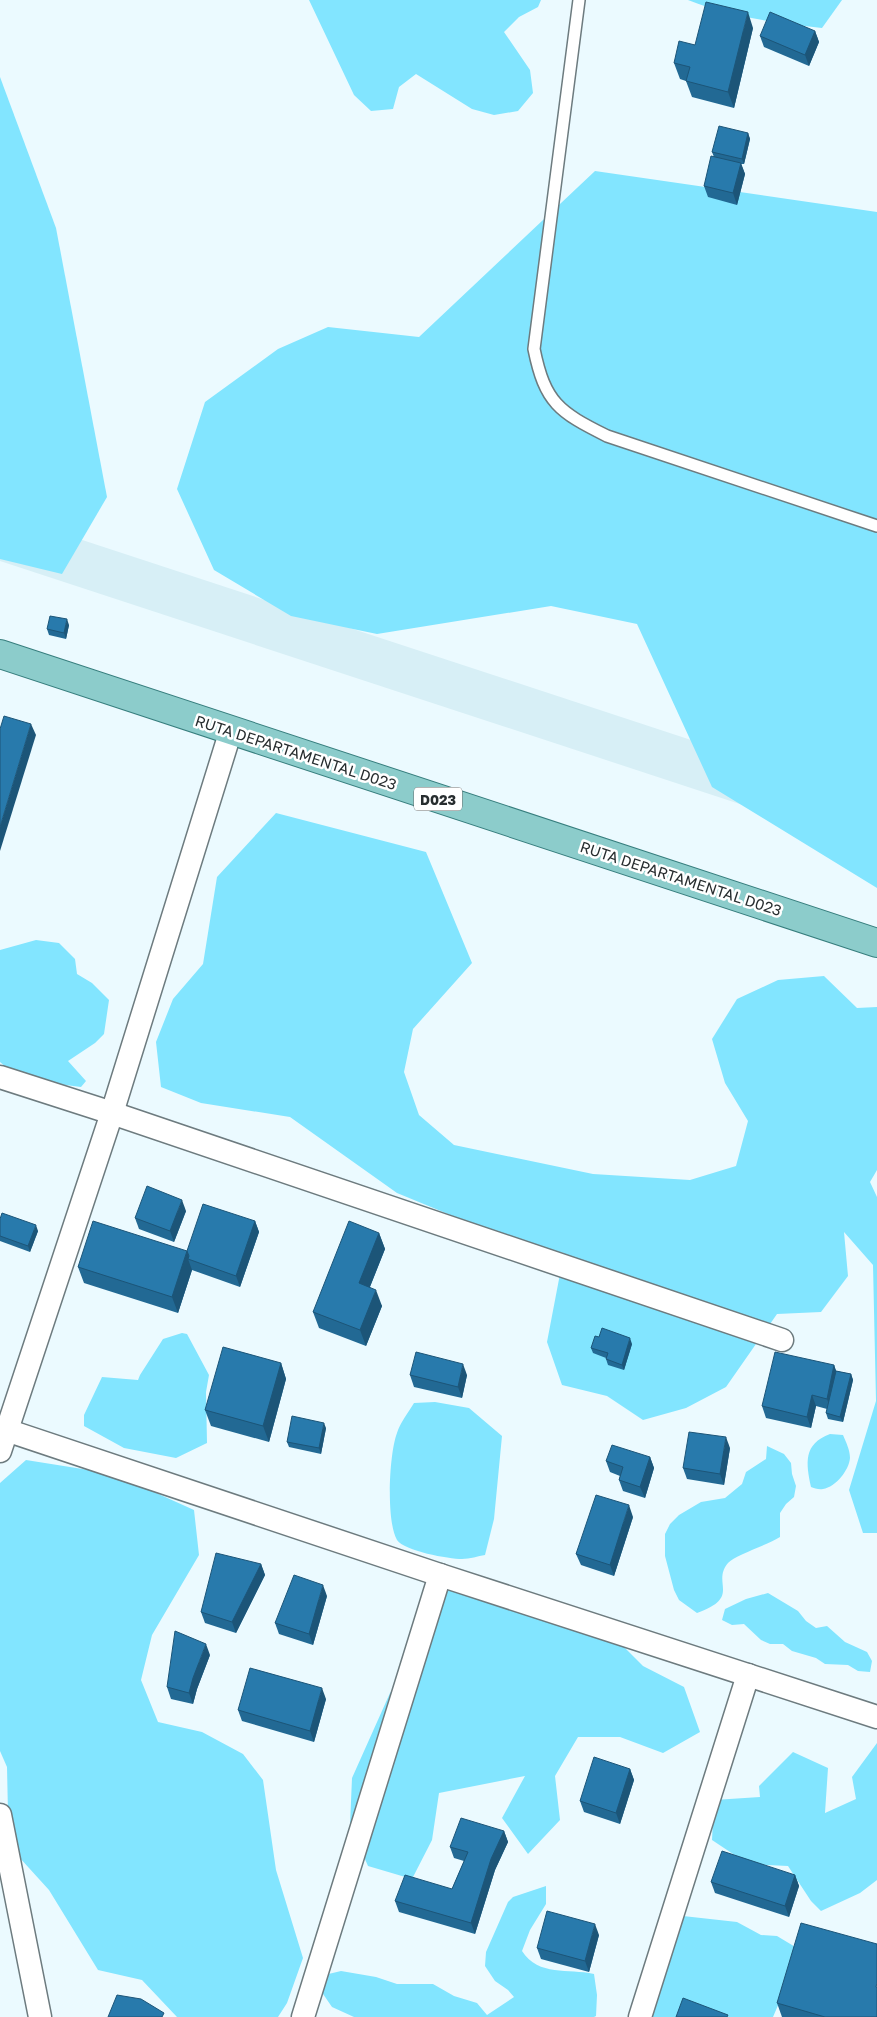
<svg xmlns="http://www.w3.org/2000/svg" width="877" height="2017" font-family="'Golos Text',sans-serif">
	<rect width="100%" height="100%" fill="#ebfaff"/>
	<polygon fill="#d7eff6" points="0,513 877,801 877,849 0,561"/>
	<g fill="#82e5ff">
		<polygon points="309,0 541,0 538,7 519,17 504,32 530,70 533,93 518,111 494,115 472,109 416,74 399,87 393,109 371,111 354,95"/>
		<path d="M 688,0 L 842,0 L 822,28 C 776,23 731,17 688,0 Z"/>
		<polygon points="0,77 56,228 107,497 62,574 0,559"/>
		<polygon points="595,171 877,212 877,888 712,787 637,624 551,606 377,634 291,616 214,570 177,489 205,402 278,349 328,327 419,337"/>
		<polygon points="276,813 426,852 472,963 413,1029 404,1072 419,1115 454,1145 593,1174 690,1180 736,1166 748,1121 725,1083 712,1039 737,999 778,980 824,976 857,1008 877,1007 877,1170 870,1182 877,1197 877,1533 863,1533 849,1490 876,1401 873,1265 844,1232 848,1276 821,1312 777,1314 726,1387 686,1408 643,1420 607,1396 562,1385 547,1342 564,1253 521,1244 397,1193 290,1117 201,1103 161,1087 156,1042 173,999 203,964 217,877"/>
		<polygon points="36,940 59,943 75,959 77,974 92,983 109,1000 104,1034 95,1043 68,1061 86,1081 81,1087 20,1079 0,1062 0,950"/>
		<polygon points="182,1333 187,1334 209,1375 206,1392 207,1443 176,1458 124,1448 84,1426 84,1415 102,1377 138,1380 140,1375 163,1339"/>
		<path d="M 435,1402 L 469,1408 L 502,1436 L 494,1519 L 485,1555 C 478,1556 470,1559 462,1559 C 449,1559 404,1551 397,1540 C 386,1521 389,1454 397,1433 C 400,1423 408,1413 414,1403 Z"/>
		<path d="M 830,1434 L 843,1435 C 846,1442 850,1450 850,1458 C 849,1470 836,1487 823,1489 C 819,1490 814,1488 811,1487 C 806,1463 803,1444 830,1434 Z"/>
		<path d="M 767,1446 L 784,1454 L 791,1463 L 792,1474 L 796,1486 L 794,1497 L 786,1504 L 780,1513 L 780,1537 C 768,1545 735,1555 728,1563 C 711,1583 742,1597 697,1613 L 679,1600 L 674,1590 L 665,1556 L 665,1534 L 670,1524 L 679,1515 L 701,1502 L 725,1498 L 742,1484 L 746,1472 L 766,1459 Z"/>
		<polygon points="26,1460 114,1474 194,1510 199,1555 152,1635 141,1680 158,1722 202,1732 243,1754 263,1780 276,1870 303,1958 287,2003 278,2017 177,2017 142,1980 98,1970 49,1890 19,1857 8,1814 7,1767 0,1751 0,1483"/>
		<polygon points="474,1577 611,1634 643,1666 684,1687 700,1732 663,1753 620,1737 578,1737 555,1776 560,1820 528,1854 502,1818 525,1776 439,1793 432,1840 412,1879 368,1866 350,1825 352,1778 390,1693 401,1683 429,1593"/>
		<polygon points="768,1593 798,1611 806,1621 816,1628 827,1626 845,1642 867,1652 872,1661 870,1672 858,1671 848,1665 825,1664 816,1658 792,1651 783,1644 770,1644 761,1640 744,1624 732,1625 722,1620 725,1609 746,1599"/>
		<polygon points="877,1743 877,1880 860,1893 821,1911 811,1901 788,1866 748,1864 712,1840 714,1800 760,1797 759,1786 793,1752 828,1768 825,1813 856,1799 852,1777"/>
		<path d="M 546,1886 L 546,1904 L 530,1930 L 522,1951 C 539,1977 568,1968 594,1974 L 597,1995 L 596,2016 L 594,2017 L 354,2017 L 332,2007 L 312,1978 L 341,1971 L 376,1977 L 397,1984 L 433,1984 L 454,1996 L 477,2003 L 487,2015 L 514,1997 L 508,1990 L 495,1981 L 485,1966 L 486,1952 L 508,1902 L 513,1897 Z"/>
		<polygon points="683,1916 737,1922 761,1935 777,1936 797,1948 788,1982 773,2017 643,2017"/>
	</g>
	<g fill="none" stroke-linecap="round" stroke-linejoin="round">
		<defs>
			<path id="lane" d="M 579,0 L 534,349 C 545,403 559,412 607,436 L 877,526"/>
			<g id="street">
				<polyline points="0,1077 112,1113 782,1340"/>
				<polyline points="0,1428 440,1575 877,1717"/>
				<polyline points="0,1451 112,1113 231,730"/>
				<polyline points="0,1815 40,2017"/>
				<polyline points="303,2017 440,1575"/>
				<polyline points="640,2017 748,1675"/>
			</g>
			<polyline id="primary" points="0,654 877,943"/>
		</defs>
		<use href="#lane" stroke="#6d7b7f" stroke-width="14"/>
		<use href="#street" stroke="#6d7b7f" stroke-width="25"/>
		<use href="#primary" stroke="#377e7e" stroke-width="30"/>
		<use href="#lane" stroke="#fff" stroke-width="11"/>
		<use href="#street" stroke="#fff" stroke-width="22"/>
		<use href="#primary" stroke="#8ccccb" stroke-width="28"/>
	</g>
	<g fill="#226994">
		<polygon points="753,28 734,108 692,97 686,81 680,79 674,63 695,45"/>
		<polygon points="815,31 819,42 809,66 764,47 760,36"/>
		<polygon points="748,133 750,139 744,164 741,164 745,174 737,205 708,197 704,186 714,157 712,152"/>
		<polygon points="69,625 66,639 49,635 47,629"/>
		<polygon points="186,1211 174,1242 139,1229 135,1218"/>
		<polygon points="0,1219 38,1231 30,1252 0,1241"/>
		<polygon points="255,1221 259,1232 240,1287 192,1270 178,1313 84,1283 78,1267 187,1251"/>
		<polygon points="379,1233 385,1249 370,1287 382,1306 366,1346 319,1328 313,1312"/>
		<polygon points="632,1344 624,1370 608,1365 606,1359 606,1358 593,1353 591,1348"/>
		<polygon points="281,1363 286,1379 269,1442 211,1426 205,1410"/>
		<polygon points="834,1365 836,1371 851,1374 853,1380 843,1422 828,1419 826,1413 827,1409 816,1406 811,1428 766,1418 762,1406"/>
		<polygon points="410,1375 467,1375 462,1398 414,1387"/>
		<polygon points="326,1428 321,1454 289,1447 287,1442"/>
		<polygon points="730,1448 724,1485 687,1479 683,1468"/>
		<polygon points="650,1457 654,1468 645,1498 623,1491 619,1480 620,1476 610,1472 606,1461"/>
		<polygon points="633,1517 614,1576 581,1565 576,1554"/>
		<polygon points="261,1564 265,1575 236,1633 205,1623 201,1612"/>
		<polygon points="327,1596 313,1645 279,1634 275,1623"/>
		<polygon points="210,1655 197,1689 193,1704 171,1699 167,1687"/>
		<polygon points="326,1699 314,1742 242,1721 238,1710"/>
		<polygon points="630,1769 634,1780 620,1824 584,1812 580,1801"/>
		<polygon points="504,1831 508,1842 495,1870 475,1934 399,1912 395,1901 452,1889 464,1861 454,1858 450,1847"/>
		<polygon points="795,1875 799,1886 789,1917 715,1893 711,1882"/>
		<polygon points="599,1935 589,1972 541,1959 537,1948"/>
		<polygon points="777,2003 877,2017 782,2017"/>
	</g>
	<g fill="#1c5578">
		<polygon points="748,12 753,28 734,108 728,92"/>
		<polygon points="815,31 819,42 809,66 805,55"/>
		<polygon points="748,133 750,139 744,164 742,159"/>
		<polygon points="741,163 745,174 737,205 733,193"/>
		<polygon points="67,619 69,625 66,639 64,633"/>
		<polygon points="31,724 36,735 0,851 0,827"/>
		<polygon points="182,1200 186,1211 174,1242 170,1231"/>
		<polygon points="255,1221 259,1232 240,1287 236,1276"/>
		<polygon points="36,1225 38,1231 30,1252 28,1246"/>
		<polygon points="379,1233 385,1249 365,1299 359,1283"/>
		<polygon points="187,1251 190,1260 188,1259 192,1270 178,1313 172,1297"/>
		<polygon points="376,1290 382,1306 366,1346 360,1330"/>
		<polygon points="630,1338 632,1344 624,1370 622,1365"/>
		<polygon points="281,1363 286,1379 269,1442 263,1426"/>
		<polygon points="463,1364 467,1375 462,1398 458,1387"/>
		<polygon points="834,1365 838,1376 831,1410 827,1399"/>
		<polygon points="851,1374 853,1380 843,1422 840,1417"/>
		<polygon points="812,1395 816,1406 811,1428 807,1417"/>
		<polygon points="324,1423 326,1428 321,1454 319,1448"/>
		<polygon points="726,1437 730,1448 724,1485 720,1474"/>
		<polygon points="650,1457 654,1468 645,1498 640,1487"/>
		<polygon points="629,1505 633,1517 614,1576 610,1565"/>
		<polygon points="261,1564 265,1575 236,1633 232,1622"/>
		<polygon points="323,1585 327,1596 313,1645 309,1634"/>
		<polygon points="206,1644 210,1655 197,1689 193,1704 189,1693 193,1678"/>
		<polygon points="322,1688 326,1699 314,1742 310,1731"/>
		<polygon points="630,1769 634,1780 620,1824 616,1813"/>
		<polygon points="504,1831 508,1842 495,1870 475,1934 471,1923 491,1859"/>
		<polygon points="795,1875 799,1886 789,1917 785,1906"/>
		<polygon points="595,1924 599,1935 589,1972 585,1961"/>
	</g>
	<g fill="#287aac" stroke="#1c5578">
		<polygon points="706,2 748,12 728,92 686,81 690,67 674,63 679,41 695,45"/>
		<polygon points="770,12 815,31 805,55 760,36"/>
		<polygon points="719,126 748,133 742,159 712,152"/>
		<polygon points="711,156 741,163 733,193 704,186"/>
		<polygon points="50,616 67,619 64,633 47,629"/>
		<polygon points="4,716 31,724 0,827 0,729"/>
		<polygon points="147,1186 182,1200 170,1231 135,1218"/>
		<polygon points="203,1204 255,1221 236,1276 188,1259 189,1256 187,1251"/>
		<polygon points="2,1213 36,1225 28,1246 0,1236 0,1219"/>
		<polygon points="93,1221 187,1251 172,1297 78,1267"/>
		<polygon points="349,1221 379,1233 359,1283 376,1290 360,1330 313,1312"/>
		<polygon points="602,1328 630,1338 622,1365 606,1359 608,1353 591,1348 595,1336 599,1337"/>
		<polygon points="223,1347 281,1363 263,1426 205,1410"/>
		<polygon points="416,1352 463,1364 458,1387 410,1375"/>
		<polygon points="775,1352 834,1365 827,1399 812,1395 807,1417 762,1406"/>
		<polygon points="836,1371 851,1374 840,1417 826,1413"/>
		<polygon points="292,1416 324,1423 319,1448 287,1442"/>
		<polygon points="689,1432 726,1437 720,1474 683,1468"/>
		<polygon points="612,1445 650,1457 640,1487 619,1480 623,1467 606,1461"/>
		<polygon points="596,1495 629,1505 610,1565 576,1554"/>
		<polygon points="216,1553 261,1564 232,1622 201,1612"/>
		<polygon points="294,1575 323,1585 309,1634 275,1623"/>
		<polygon points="175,1631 206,1644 193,1678 189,1693 167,1687"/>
		<polygon points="250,1668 322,1688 310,1731 238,1710"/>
		<polygon points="594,1757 630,1769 616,1813 580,1801"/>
		<polygon points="461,1818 504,1831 491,1859 471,1923 395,1901 405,1875 452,1889 468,1852 450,1847"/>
		<polygon points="722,1851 795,1875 785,1906 711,1882"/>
		<polygon points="547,1911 595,1924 585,1961 537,1948"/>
		<polygon points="801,1923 877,1944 877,1983 876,1987 877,1987 877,2017 825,2017 777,2003"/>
		<polygon points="117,1995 141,1999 164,2013 162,2017 108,2017"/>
		<polygon points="683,1998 728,2015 727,2017 676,2017"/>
	</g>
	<g text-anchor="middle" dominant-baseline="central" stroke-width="5" stroke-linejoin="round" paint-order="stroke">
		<rect fill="#fff" stroke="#686c6d" stroke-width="1" x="414" y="787.5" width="48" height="23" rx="4"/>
		<g font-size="14" font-weight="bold" fill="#272d2f">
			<text x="438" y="799">D023</text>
		</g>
		<g font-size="15" fill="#272d2f" stroke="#fff">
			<text transform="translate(296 752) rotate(18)">RUTA DEPARTAMENTAL D023</text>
			<text transform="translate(681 878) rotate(18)">RUTA DEPARTAMENTAL D023</text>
		</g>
	</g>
</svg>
